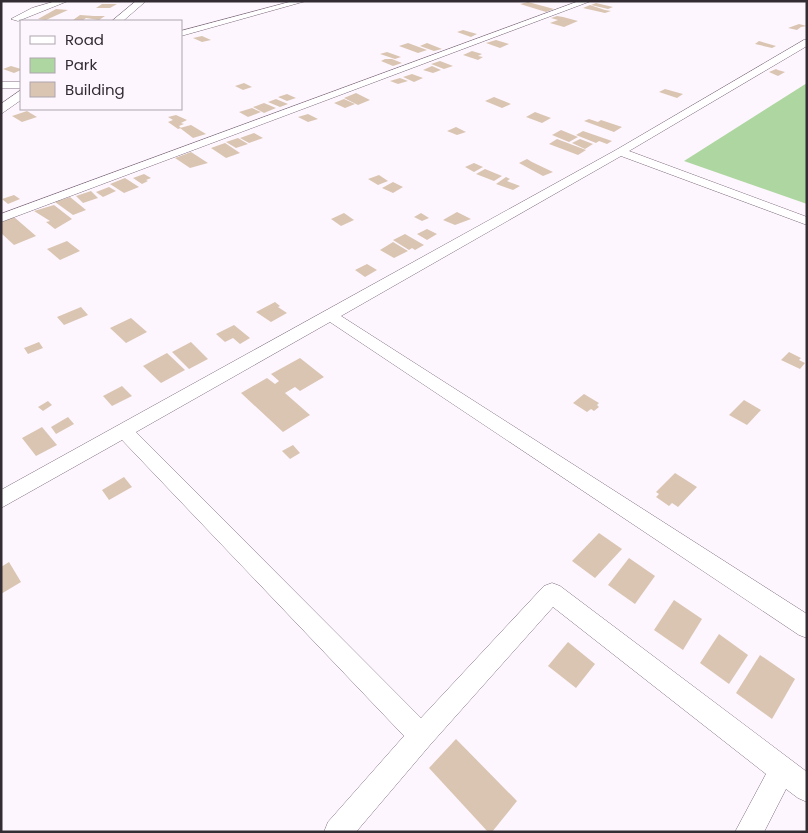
<svg xmlns="http://www.w3.org/2000/svg" width="808" height="833" font-family="Poppins,sans-serif">
	<rect width="100%" height="100%" fill="#fef6fe"/>
	<polygon fill="#aed6a1" points="807,83 807,204 684,161"/>
	<g fill="#dac5b2">
		<polygon points="528,2 554,9 546,12 520,4"/>
		<polygon points="596,3 613,7 608,9 591,5"/>
		<polygon points="102,4 117,4 110,8 96,8"/>
		<polygon points="590,5 605,10 611,11 605,13 583,8"/>
		<polygon points="56,9 68,10 46,20 38,19"/>
		<polygon points="80,15 94,16 105,16 99,20 86,18 82,21 73,20"/>
		<polygon points="557,16 563,17 578,21 564,27 550,23 558,20 551,18"/>
		<polygon points="799,24 807,26 801,27 797,30 788,28"/>
		<polygon points="463,30 477,34 471,37 457,32"/>
		<polygon points="202,36 211,40 202,42 193,38"/>
		<polygon points="496,40 509,44 500,48 486,43"/>
		<polygon points="759,41 776,46 772,48 755,44"/>
		<polygon points="408,43 427,50 418,53 399,46"/>
		<polygon points="427,43 442,49 434,51 420,46"/>
		<polygon points="472,51 482,54 478,56 483,57 478,60 463,55"/>
		<polygon points="387,52 401,57 395,59 380,54"/>
		<polygon points="385,59 392,59 402,63 393,66 381,61"/>
		<polygon points="440,61 453,66 444,69 431,64"/>
		<polygon points="11,66 21,69 21,70 14,73 3,69"/>
		<polygon points="432,66 441,70 433,73 423,70"/>
		<polygon points="776,69 778,70 785,72 778,76 769,72"/>
		<polygon points="412,74 423,78 414,82 403,77"/>
		<polygon points="400,78 408,81 398,84 390,81"/>
		<polygon points="244,83 252,87 243,90 235,86"/>
		<polygon points="665,89 683,94 677,98 659,92"/>
		<polygon points="356,93 370,100 358,105 344,98"/>
		<polygon points="287,94 296,98 287,101 278,97"/>
		<polygon points="494,97 511,104 502,108 485,101"/>
		<polygon points="276,99 288,104 280,107 268,102"/>
		<polygon points="344,99 355,104 345,108 334,103"/>
		<polygon points="264,103 276,108 264,113 253,107"/>
		<polygon points="252,108 261,112 248,117 239,112"/>
		<polygon points="27,111 37,117 22,122 12,116"/>
		<polygon points="535,112 551,118 542,123 526,117"/>
		<polygon points="308,114 318,119 308,122 298,117"/>
		<polygon points="176,115 187,120 181,123 184,124 179,126 181,128 178,129 168,122 173,120 168,117"/>
		<polygon points="589,119 598,122 601,120 622,127 614,132 584,121"/>
		<polygon points="191,125 206,134 193,138 180,128"/>
		<polygon points="456,127 466,132 457,135 447,131"/>
		<polygon points="561,130 578,137 569,142 552,135"/>
		<polygon points="583,131 612,141 607,144 599,141 596,143 576,135"/>
		<polygon points="254,133 263,138 249,143 240,138"/>
		<polygon points="238,138 248,144 236,148 226,142"/>
		<polygon points="557,139 586,150 578,155 549,144"/>
		<polygon points="580,139 593,144 585,149 572,143"/>
		<polygon points="225,143 240,153 226,158 211,148"/>
		<polygon points="191,152 208,163 190,168 175,158"/>
		<polygon points="527,159 532,162 553,172 543,176 519,163"/>
		<polygon points="474,163 483,167 474,172 465,167"/>
		<polygon points="485,169 502,176 494,181 476,174"/>
		<polygon points="144,174 151,178 146,180 148,181 142,184 133,178"/>
		<polygon points="379,175 388,181 378,185 368,179"/>
		<polygon points="506,177 510,179 507,181 520,186 513,190 496,184"/>
		<polygon points="125,178 139,187 124,193 110,184"/>
		<polygon points="393,182 403,187 393,193 382,188"/>
		<polygon points="109,187 116,191 103,197 96,192"/>
		<polygon points="91,191 98,198 83,203 76,196"/>
		<polygon points="14,195 20,199 8,204 2,199"/>
		<polygon points="70,197 86,210 73,215 55,202"/>
		<polygon points="54,205 72,219 55,229 46,222 50,221 34,211"/>
		<polygon points="457,212 471,219 455,225 443,220"/>
		<polygon points="344,213 354,220 341,226 331,219"/>
		<polygon points="421,213 429,218 422,221 414,217"/>
		<polygon points="14,217 36,236 14,245 1,233 1,222"/>
		<polygon points="427,229 437,234 427,240 417,234"/>
		<polygon points="405,234 424,245 415,250 412,248 409,250 393,240"/>
		<polygon points="67,241 80,251 60,260 47,249"/>
		<polygon points="393,242 408,251 394,258 380,250"/>
		<polygon points="367,264 377,270 365,277 355,270"/>
		<polygon points="275,302 280,306 278,307 287,313 271,322 256,312"/>
		<polygon points="81,307 88,315 64,325 57,317"/>
		<polygon points="131,318 147,332 126,343 110,328"/>
		<polygon points="234,325 250,338 240,344 233,338 225,342 216,334"/>
		<polygon points="39,342 43,348 28,354 24,348"/>
		<polygon points="191,342 208,359 189,369 172,352"/>
		<polygon points="789,352 801,358 799,360 805,363 800,369 781,360"/>
		<polygon points="167,353 185,370 161,383 143,366"/>
		<polygon points="300,358 324,377 300,391 295,387 285,393 310,415 283,432 241,393 267,378 275,384 279,381 271,374"/>
		<polygon points="122,386 132,396 112,406 103,396"/>
		<polygon points="584,394 599,403 597,405 599,407 594,411 591,409 587,412 573,403"/>
		<polygon points="744,400 761,410 747,425 729,415"/>
		<polygon points="48,401 52,405 43,411 38,407"/>
		<polygon points="68,417 74,424 56,434 51,427"/>
		<polygon points="42,427 57,445 36,456 22,438"/>
		<polygon points="293,445 300,453 290,459 282,451"/>
		<polygon points="675,473 697,487 678,507 672,503 669,506 656,497 659,494 656,492"/>
		<polygon points="124,477 132,487 109,500 102,490"/>
		<polygon points="599,533 622,549 595,578 572,561"/>
		<polygon points="629,558 655,576 635,604 608,585"/>
		<polygon points="9,562 21,582 1,594 1,567"/>
		<polygon points="674,600 702,619 683,650 654,630"/>
		<polygon points="719,634 748,655 729,684 700,663"/>
		<polygon points="568,642 595,664 576,688 548,666"/>
		<polygon points="760,655 795,679 772,719 736,693"/>
		<polygon points="456,739 517,801 492,832 488,832 429,768"/>
	</g>
	<g fill="none" stroke-linecap="round" stroke-linejoin="round">
		<defs>
			<g id="minor">
				<polygon points="56,1 68,1 18,21 11,19 32,8"/>
				<polygon points="293,1 306,1 181,36 181,31"/>
				<polygon points="579,1 591,1 1,222 1,214"/>
				<polygon points="804,40 807,40 807,46 629,151 807,217 807,225 621,156 341,316 807,614 807,638 799,635 330,322 136,432 421,718 544,586 552,583 560,586 807,772 807,802 798,798 786,789 764,832 735,832 766,774 553,607 430,745 356,832 324,832 328,822 404,736 122,440 1,508 1,490 616,150"/>
				<rect x="1" y="82" width="20" height="6"/>
			</g>
			<g id="tertiary">
				<polygon points="136,1 146,1 123,21 112,21"/>
				<polygon points="21,90 21,100 1,114 1,104"/>
			</g>
		</defs>
		<use href="#minor" stroke="#7e6c7e" stroke-width="1"/>
		<use href="#tertiary" stroke="#7e6c7e" stroke-width="1"/>
		<use href="#minor" fill="#fff" fill-rule="evenodd"/>
		<use href="#tertiary" fill="#fff" fill-rule="evenodd"/>
	</g>
	<rect width="808" height="833" fill="none" stroke="#332c33" stroke-width="5"/>
	<rect x="20" y="20" width="162" height="90" fill="#fef6fe" stroke="#ada5ad"/>
	<rect x="30" y="36" width="25" height="8" fill="#ffffff" stroke="#ada5ad"/>
	<text x="65" y="45" font-size="15" fill="#332c33">Road</text>
	<rect x="30" y="58" width="25" height="15" fill="#aed6a1" stroke="#ada5ad"/>
	<text x="65" y="70" font-size="15" fill="#332c33">Park</text>
	<rect x="30" y="82" width="25" height="15" fill="#dac5b2" stroke="#ada5ad"/>
	<text x="65" y="95" font-size="15" fill="#332c33">Building</text>
</svg>
